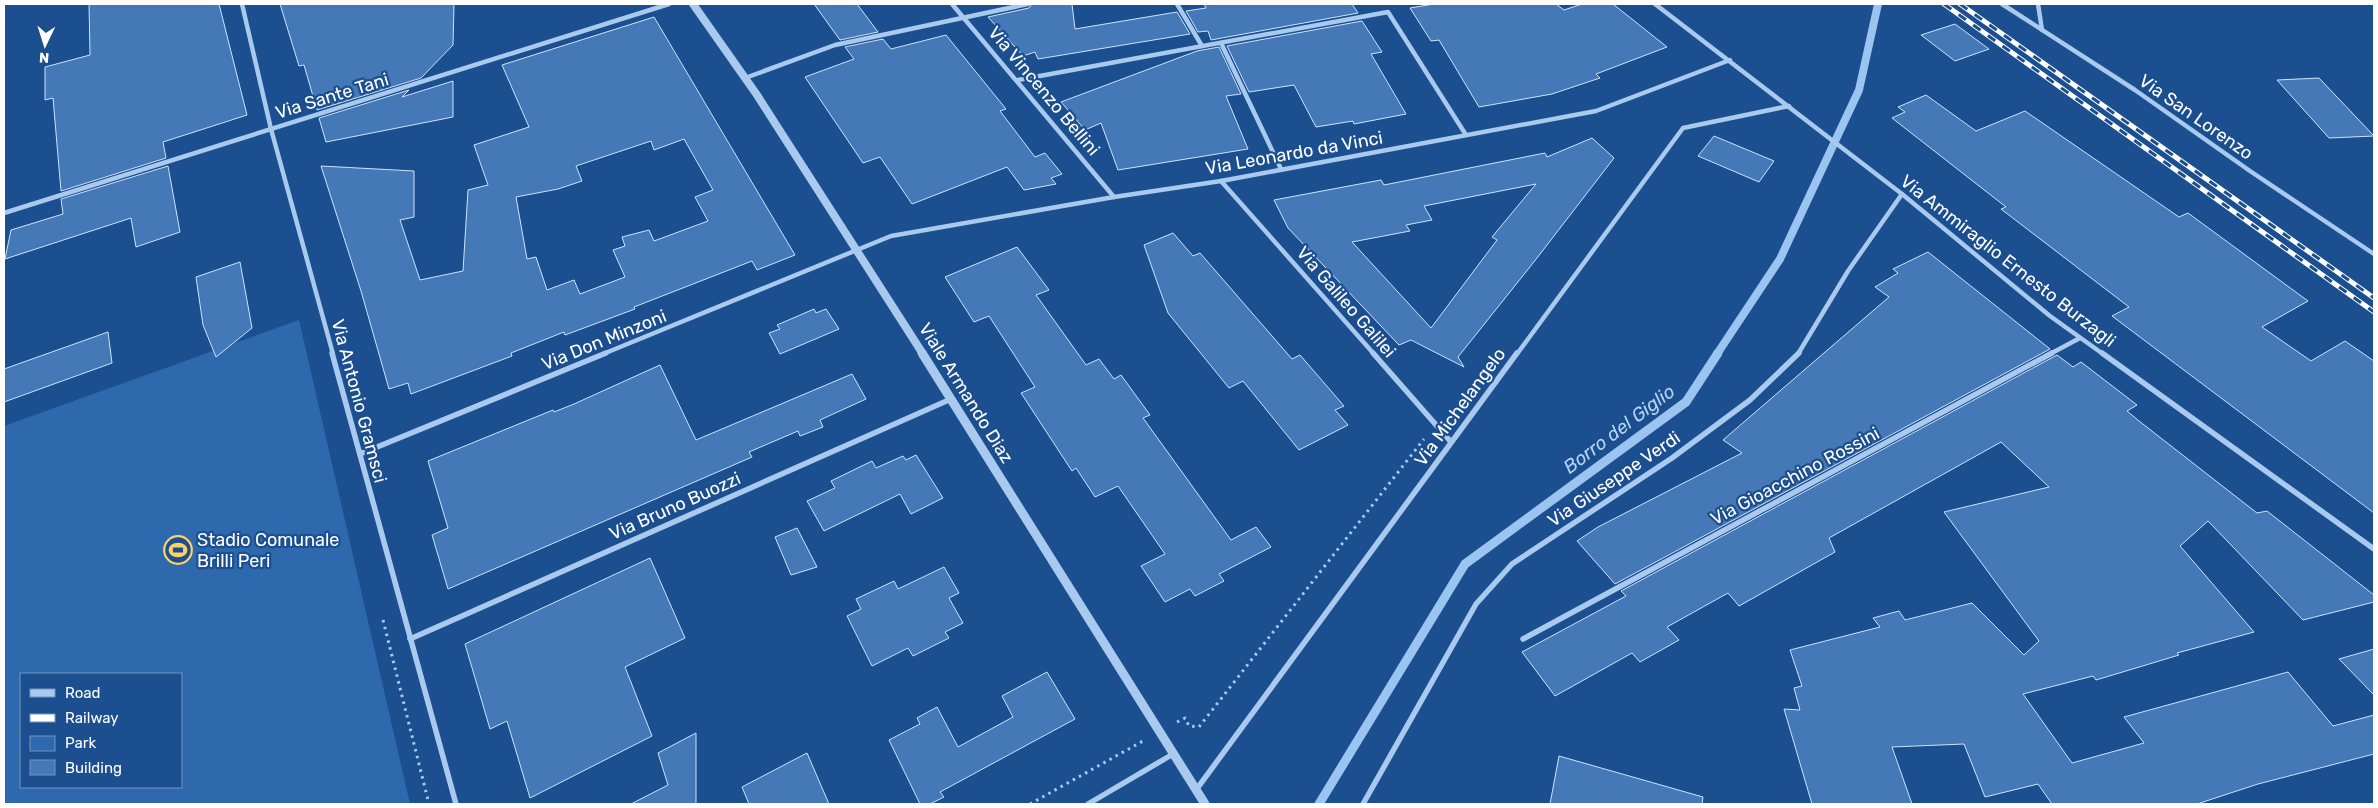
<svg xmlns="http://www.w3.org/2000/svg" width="2378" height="808" font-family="Rubik,sans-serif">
	<rect width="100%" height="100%" fill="#1b4f8f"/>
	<path fill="#2e69ad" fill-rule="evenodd" d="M 299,320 L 410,804 L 4,804 L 4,426 ZM 21,674 L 181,674 L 181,787 L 21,787 Z"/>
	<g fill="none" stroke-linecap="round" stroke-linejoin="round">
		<polyline stroke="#9cc4f0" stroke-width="8" points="1717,354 1780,259 1859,90 1878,4"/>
		<polyline stroke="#9cc4f0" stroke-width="9" points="1319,804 1465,564 1686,402 1718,353"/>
	</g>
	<g fill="#4478b7" stroke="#cfe3fa" fill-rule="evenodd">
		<polygon points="89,4 219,4 247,115 163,142 166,158 61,191 53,98 45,100 45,67 90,55"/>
		<polygon points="280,4 454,4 453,45 421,78 317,110 304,65 299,66"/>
		<polygon points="814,4 857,4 878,32 840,40"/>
		<polygon points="1032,4 1072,4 1075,29 1177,12 1190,34 1038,59 1035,52 1023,56 988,17 1029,8"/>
		<polygon points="1204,4 1352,4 1358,13 1211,40 1208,31 1198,32 1186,11 1206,8"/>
		<polygon points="1434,4 1556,4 1564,10 1582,4 1613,4 1667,47 1596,74 1600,78 1552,94 1479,107 1439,40 1431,41 1410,8"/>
		<path d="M 654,17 L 795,255 L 757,270 L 752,261 L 634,307 L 635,309 L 565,335 L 564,332 L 511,353 L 512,356 L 411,394 L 408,383 L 389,389 L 361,291 L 321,166 L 414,171 L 414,217 L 400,220 L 420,280 L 463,271 L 468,190 L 488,185 L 474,145 L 529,127 L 502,65 ZM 684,139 L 713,190 L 695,197 L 708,221 L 654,241 L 649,230 L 622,237 L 625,246 L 613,250 L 625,277 L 580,294 L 574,280 L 547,290 L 536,257 L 527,259 L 516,197 L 558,189 L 582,181 L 576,166 L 651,141 L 654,150 Z"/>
		<polygon points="1362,21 1382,52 1371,54 1406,114 1354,124 1353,121 1316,127 1294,85 1249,92 1227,46"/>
		<polygon points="1955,24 1989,49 1955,61 1921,35"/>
		<polygon points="946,35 1006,109 1000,111 1035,157 1045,153 1062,174 1051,178 1056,184 1024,190 1007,167 912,204 880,157 863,163 805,77 854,59 845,47 883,39 891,49"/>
		<polygon points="1219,47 1241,94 1226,96 1248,149 1118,170 1101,123 1085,130 1061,102 1197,51"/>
		<polygon points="2319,78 2374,136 2329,138 2277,80"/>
		<polygon points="453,81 453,117 326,142 319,118 409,90 402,97"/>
		<polygon points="1926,95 1976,131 2025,111 2179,217 2188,213 2308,301 2262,327 2311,361 2345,341 2374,361 2374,513 2112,316 2129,307 2001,209 2006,207 1892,118 1905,112 1898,107"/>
		<polygon points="1714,136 1774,161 1759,182 1698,156"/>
		<path d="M 1592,138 L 1614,158 L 1537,258 L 1458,357 L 1464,367 L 1411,340 L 1399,345 L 1288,228 L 1274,200 L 1381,180 L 1384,185 L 1545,153 L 1547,157 ZM 1536,184 L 1492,237 L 1497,240 L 1431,328 L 1352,242 L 1410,231 L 1406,225 L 1432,220 L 1424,206 Z"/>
		<polygon points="168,166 180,232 136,247 131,218 5,259 11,230 63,214 61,199"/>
		<polygon points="1173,233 1193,256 1200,253 1292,359 1300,355 1344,406 1335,410 1348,425 1299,450 1243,381 1229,388 1168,313 1144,245"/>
		<polygon points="1017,247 1049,290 1036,295 1086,365 1099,359 1114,379 1121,375 1150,415 1143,418 1231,540 1256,527 1271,547 1219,574 1224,581 1195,596 1190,589 1165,602 1141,566 1165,554 1118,486 1095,497 1076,468 1072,471 1021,393 1035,387 989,316 974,322 945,277"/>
		<polygon points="1928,252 2050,349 1615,584 1577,541 1598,527 1742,453 1723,440 1889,297 1875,287 1898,273 1893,269"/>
		<polygon points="240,262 252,328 216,357 203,325 196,277"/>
		<polygon points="814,309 816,313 826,309 839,329 780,354 769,333 780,329 777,325"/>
		<polygon points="108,332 112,363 4,402 4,369"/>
		<polygon points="2057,355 2073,367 2081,362 2137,405 2127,411 2139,421 2257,513 2267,511 2374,595 2374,602 2303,620 2208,521 2180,546 2254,632 2177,653 2179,655 2096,680 2093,676 2023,694 2072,763 2144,743 2124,717 2288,672 2333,726 2374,715 2374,754 2258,784 2197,804 2052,804 2038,784 1985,797 1964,744 1892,747 1912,804 1812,804 1784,709 1800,710 1794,688 1802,686 1790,650 1880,627 1873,618 1899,611 1905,620 1972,603 2024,655 2039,641 1944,512 2049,487 2001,442 1829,538 1835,552 1739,606 1728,593 1667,627 1679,640 1640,662 1632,653 1555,696 1522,652 1626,596 1621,591"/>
		<polygon points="660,365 696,440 852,374 866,399 820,420 823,427 800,436 798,431 749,452 752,457 448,589 432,535 448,528 428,461 553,410 554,412 574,404"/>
		<polygon points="916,455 943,498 911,514 900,494 824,531 807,501 835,488 831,481 872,461 876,468 903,456 906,460"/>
		<polygon points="797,528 817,567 791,575 775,537"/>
		<polygon points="650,558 685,638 625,667 652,736 530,798 507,721 490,729 465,644"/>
		<polygon points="944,567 959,593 949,598 963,623 945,632 949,638 913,656 908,648 872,666 847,616 861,609 856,599 894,581 898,589"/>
		<polygon points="2374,649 2374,695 2339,659"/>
		<polygon points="1047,672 1075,719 940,792 944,797 930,804 920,804 889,740 920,724 917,718 937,707 958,747 1013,717 1002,696"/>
		<polygon points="696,733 696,804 631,804 668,785 658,753"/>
		<polygon points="807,753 829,804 749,804 742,787"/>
		<polygon points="1559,756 1703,797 1702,804 1550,804"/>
	</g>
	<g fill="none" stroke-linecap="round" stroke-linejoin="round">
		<g stroke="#a9c9ee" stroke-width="3" stroke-dasharray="2.5 4.5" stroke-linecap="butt">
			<polyline points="383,620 429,804"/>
			<polyline points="1177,722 1185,718 1189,726 1199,727 1424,439"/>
			<polyline points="1030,804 1143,741"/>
		</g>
		<g stroke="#a9c9ee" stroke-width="4.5">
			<polyline points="242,4 271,129 333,354"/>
			<polyline points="952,4 1114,197"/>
			<polyline points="1177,4 1202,46"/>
			<polyline points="1655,4 1902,194 2050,316 2103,354"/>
			<polyline points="2002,4 2135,90 2250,171 2374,254"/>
			<polyline points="2038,4 2042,30"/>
			<polyline points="1221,43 1281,169"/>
			<polyline points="745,78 835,45 1028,4"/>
			<polyline points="1018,80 1388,12 1466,135"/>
			<polyline points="1221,181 1374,354"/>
			<polyline points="4,213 669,4"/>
			<polyline points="603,354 891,236 1114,197 1221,181 1596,111 1730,60"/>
			<polyline points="1517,354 1683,128 1789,106"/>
			<polyline points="1798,354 1848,271 1902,194"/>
			<polyline points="2050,354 2080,338"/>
		</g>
		<g stroke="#a9c9ee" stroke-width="5.5">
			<polyline points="332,353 456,804"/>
			<polyline points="1373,353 1451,442"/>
			<polyline points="2102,353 2374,549"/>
			<polyline points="360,454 606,353"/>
			<polyline points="410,639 951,399"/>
			<polyline points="1523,639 2052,353"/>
			<polyline points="1196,790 1517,353"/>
			<polyline points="1088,804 1173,754"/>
			<polyline points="1363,804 1476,604 1512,564 1672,458 1750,400 1799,353"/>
		</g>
		<polyline stroke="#a9c9ee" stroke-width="8" points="693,4 757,95 923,354"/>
		<polyline stroke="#a9c9ee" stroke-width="9" points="922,353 1205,804"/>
		<defs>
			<g id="rail">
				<polyline points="1944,4 2374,312"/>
				<polyline points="1960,4 2374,298"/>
			</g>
		</defs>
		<use href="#rail" stroke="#fff" stroke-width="5"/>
		<use href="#rail" stroke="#1b4f8f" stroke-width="3" stroke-dasharray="9" stroke-linecap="butt"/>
	</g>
	<defs>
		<symbol id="stadium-ring" viewBox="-11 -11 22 22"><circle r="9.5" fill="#1b4f8f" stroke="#ffd166" stroke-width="1.5"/><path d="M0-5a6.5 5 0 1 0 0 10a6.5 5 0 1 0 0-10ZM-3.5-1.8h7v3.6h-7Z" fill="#ffd166"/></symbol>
	</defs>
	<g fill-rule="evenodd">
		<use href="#stadium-ring" x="162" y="534" width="32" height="32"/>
	</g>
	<g text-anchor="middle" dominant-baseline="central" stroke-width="4.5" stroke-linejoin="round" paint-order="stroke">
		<g font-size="18" fill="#fff" stroke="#1b4f8f">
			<text transform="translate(1044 91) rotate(50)">Via Vincenzo Bellini</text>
			<text transform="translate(332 96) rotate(-17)">Via Sante Tani</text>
			<text transform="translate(2196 117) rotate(35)">Via San Lorenzo</text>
			<text transform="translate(1294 153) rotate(-10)">Via Leonardo da Vinci</text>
			<text transform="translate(2008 261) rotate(38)">Via Ammiraglio Ernesto Burzagli</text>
			<text transform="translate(1346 302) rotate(49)">Via Galileo Galilei</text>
			<text transform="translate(604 340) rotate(-22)">Via Don Minzoni</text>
			<text transform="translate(966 393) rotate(58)">Viale Armando Diaz</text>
			<text transform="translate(359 401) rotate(75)">Via Antonio Gramsci</text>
			<text transform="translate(1460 407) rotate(-54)">Via Michelangelo</text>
			<text transform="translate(1795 476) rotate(-28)">Via Gioacchino Rossini</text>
			<text transform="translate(1614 479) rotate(-34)">Via Giuseppe Verdi</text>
			<text transform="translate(675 506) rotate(-24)">Via Bruno Buozzi</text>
		</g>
		<g font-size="18" fill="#fff" stroke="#1b4f8f" text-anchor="start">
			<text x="197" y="540">Stadio Comunale<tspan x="197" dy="21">Brilli Peri</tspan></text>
		</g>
		<g font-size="19" font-style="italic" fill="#b5d3f5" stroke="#1b4f8f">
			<text transform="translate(1619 429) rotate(-37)">Borro del Giglio</text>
		</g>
	</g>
	<rect width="2378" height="808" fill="none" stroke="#ffffff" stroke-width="10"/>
	<rect x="20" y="673" width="162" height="115" fill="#1b4f8f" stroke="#7695bc"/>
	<rect x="30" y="689" width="25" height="8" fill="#a9c9ee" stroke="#7695bc"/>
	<text x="65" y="698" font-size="15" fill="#ffffff">Road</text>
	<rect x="30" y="714" width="25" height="8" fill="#ffffff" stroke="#7695bc"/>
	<text x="65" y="723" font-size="15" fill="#ffffff">Railway</text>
	<rect x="30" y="736" width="25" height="15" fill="#2e69ad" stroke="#7695bc"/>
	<text x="65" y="748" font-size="15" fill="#ffffff">Park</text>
	<rect x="30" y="760" width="25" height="15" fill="#4478b7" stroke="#7695bc"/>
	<text x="65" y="773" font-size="15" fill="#ffffff">Building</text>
	<g transform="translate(45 45) rotate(184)" stroke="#1b4f8f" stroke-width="4" paint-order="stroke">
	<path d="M0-4L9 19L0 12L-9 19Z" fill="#ffffff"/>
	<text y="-8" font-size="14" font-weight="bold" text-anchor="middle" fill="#ffffff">N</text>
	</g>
</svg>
